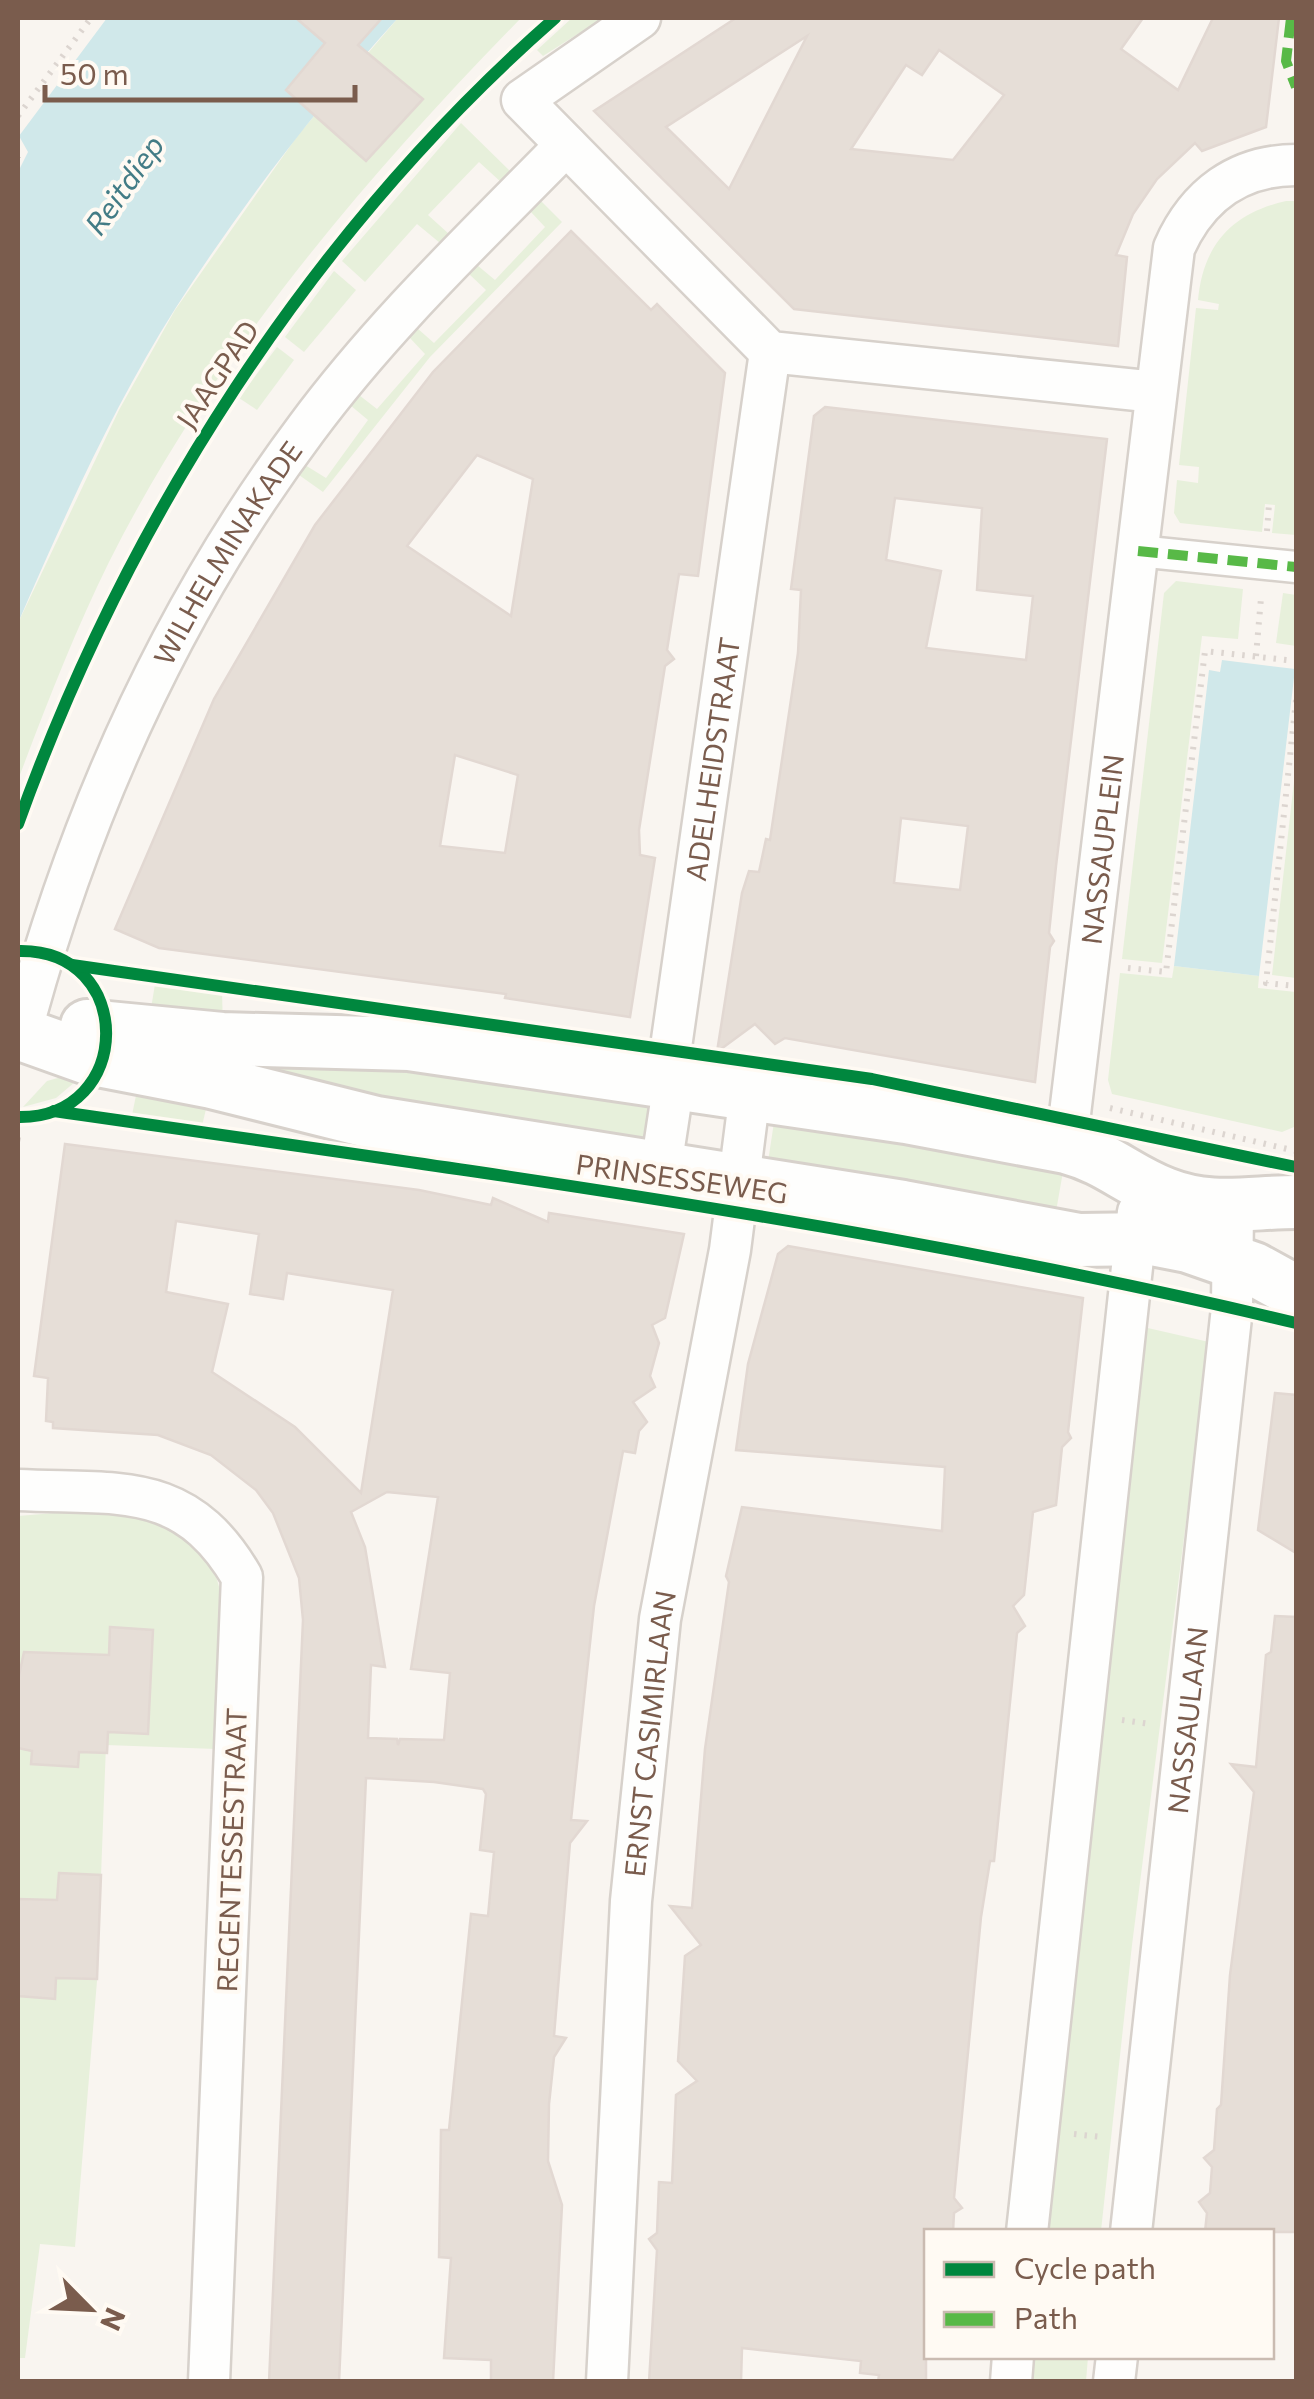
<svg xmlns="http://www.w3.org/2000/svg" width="1314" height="2399" font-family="Commissioner,sans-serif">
	<rect width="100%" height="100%" fill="#f9f5f0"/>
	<g fill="#e7f0db">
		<path d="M 398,18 L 521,18 C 362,181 212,357 109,562 C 74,633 46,706 18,780 L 18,623 L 119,410 L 175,310 L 298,135 Z"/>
		<polygon points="572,18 603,18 543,56 537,50"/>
		<polygon points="461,123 513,174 502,183 479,162 428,215 449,234 440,243 417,224 365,282 342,261"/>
		<polygon points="541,201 562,222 430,357 323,492 299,475 305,465 326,478 368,420 350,405 359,395 377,409 425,354 409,337 417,328 434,343 486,290 469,274 477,265 495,280 545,227 530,211"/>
		<path d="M 1286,201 L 1296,201 L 1296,535 L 1272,533 L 1275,505 L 1265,504 L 1262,532 L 1180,523 L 1174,513 L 1177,480 L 1198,483 L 1199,467 L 1179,465 L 1196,308 L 1218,310 L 1219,304 L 1198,300 C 1203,245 1232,213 1286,201 Z"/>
		<polygon points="334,271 356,290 304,352 285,337"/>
		<polygon points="277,347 294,360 257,410 239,398"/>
		<polygon points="1176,581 1243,589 1238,639 1202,636 1162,963 1122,959 1164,593"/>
		<polygon points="1283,593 1296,595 1296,646 1276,643"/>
		<polygon points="1296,764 1296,978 1272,975"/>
		<polygon points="1174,966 1259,976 1258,988 1296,992 1294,1127 1282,1132 1112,1094 1108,1080 1120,973 1172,978"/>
		<polygon points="155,984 222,992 223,1027 149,1021"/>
		<polygon points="150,1045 641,1089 656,1108 645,1144 379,1112"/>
		<polygon points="65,1076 82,1076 56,1098 23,1107 47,1081"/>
		<polygon points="139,1081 210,1092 202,1126 132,1115"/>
		<polygon points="776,1109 1065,1160 1054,1223 766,1175"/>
		<polygon points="1139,1326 1209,1342 1132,1945 1101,2231 1045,2232"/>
		<path d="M 115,1508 C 133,1514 157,1517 174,1526 C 249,1567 220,1680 216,1749 L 106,1745 L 97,1981 L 75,2247 L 40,2244 L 25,2358 L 18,2358 L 18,1516 Z"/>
		<polygon points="1032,2357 1088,2357 1086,2381 1029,2382"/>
	</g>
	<g fill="#d0e8ea">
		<path d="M 107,18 L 398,18 C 316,108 241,206 175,309 C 113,407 64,517 18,623 L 18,172 L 28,152 L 19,136 Z"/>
		<polygon points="1222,660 1295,669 1259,976 1174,966 1209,670 1220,672"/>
	</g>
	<g fill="#e6ded7" stroke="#e2d8d2" stroke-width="2.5" fill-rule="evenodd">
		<polygon points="296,18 382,18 358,45 423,99 366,161 286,90 325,43"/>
		<path d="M 736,18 L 1143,18 L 1121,49 L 1178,90 L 1213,18 L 1279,18 L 1266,127 L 1202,151 L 1195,143 L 1157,179 L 1133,214 L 1116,255 L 1127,257 L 1118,346 L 794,309 L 594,111 ZM 807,36 L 756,136 L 729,189 L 666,127 ZM 939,50 L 1004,95 L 953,160 L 851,149 L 906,65 L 922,75 Z"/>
		<path d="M 571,231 L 651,310 L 657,304 L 725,373 L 698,576 L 679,574 L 667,650 L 674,659 L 665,666 L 639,830 L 640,855 L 655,858 L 630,1017 L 505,998 L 506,994 L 159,948 L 115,929 L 214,699 L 315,525 L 433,372 ZM 477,455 L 533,479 L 511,616 L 407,546 ZM 455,755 L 518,775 L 505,853 L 440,846 Z"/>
		<path d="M 825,407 L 1107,439 L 1056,866 L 1049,933 L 1054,941 L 1050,947 L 1035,1082 L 785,1038 L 775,1044 L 755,1024 L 717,1052 L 742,893 L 749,871 L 759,872 L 766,839 L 770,840 L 798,653 L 801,590 L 791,589 L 814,416 ZM 895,498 L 982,508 L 977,590 L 1033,596 L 1026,660 L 926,648 L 941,571 L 886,560 ZM 901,818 L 968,826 L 960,890 L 894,883 Z"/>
		<path d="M 65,1144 L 419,1190 L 491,1205 L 493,1198 L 548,1222 L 549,1213 L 684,1234 L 665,1318 L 652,1325 L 659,1343 L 650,1376 L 655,1387 L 633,1402 L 647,1422 L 639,1431 L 635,1453 L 623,1451 L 594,1606 L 571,1820 L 587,1821 L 570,1843 L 554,2036 L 566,2038 L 554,2057 L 549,2104 L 548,2161 L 562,2205 L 553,2382 L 491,2382 L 491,2360 L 444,2358 L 451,2258 L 439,2257 L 441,2130 L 449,2130 L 471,1914 L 488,1916 L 494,1852 L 480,1850 L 486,1794 L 483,1789 L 434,1782 L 366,1778 L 339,2382 L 269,2382 L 303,1620 L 299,1578 L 273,1513 L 256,1490 L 211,1455 L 158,1435 L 53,1428 L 53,1422 L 46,1421 L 48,1378 L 34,1376 ZM 176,1221 L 259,1234 L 250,1294 L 283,1299 L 287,1273 L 393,1290 L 361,1493 L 295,1427 L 212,1372 L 228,1304 L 166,1292 ZM 387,1492 L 438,1497 L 411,1669 L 450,1673 L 444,1740 L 400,1739 L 398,1745 L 397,1739 L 368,1738 L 371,1665 L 385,1667 L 365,1547 L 351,1512 Z"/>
		<polygon points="788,1246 1083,1298 1068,1432 1071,1438 1062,1447 1056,1505 1033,1512 1024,1595 1013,1606 1025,1626 1017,1633 994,1861 990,1861 981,1917 954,2198 962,2208 954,2213 953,2232 926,2232 926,2382 878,2382 879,2375 860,2373 861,2361 742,2348 741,2382 649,2382 657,2250 649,2239 657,2233 659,2182 672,2183 676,2095 697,2081 678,2061 685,1956 701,1945 670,1906 692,1908 705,1749 729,1582 726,1576 742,1507 942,1531 945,1467 736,1450 748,1364 778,1254"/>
		<polygon points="1275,1393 1296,1395 1296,1553 1258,1530"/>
		<polygon points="1275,1616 1296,1617 1296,2232 1205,2232 1207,2213 1199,2202 1210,2193 1212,2167 1204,2158 1214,2150 1217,2109 1221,2105 1230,1975 1254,1792 1231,1764 1256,1767 1266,1655 1271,1652"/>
		<polygon points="110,1627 153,1630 148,1734 108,1732 107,1753 79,1752 78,1767 31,1764 32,1751 18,1748 18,1680 24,1652 109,1655"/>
		<polygon points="59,1873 101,1875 97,1979 56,1978 55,1999 18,1996 18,1899 57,1900"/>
	</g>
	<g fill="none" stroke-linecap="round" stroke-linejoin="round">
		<defs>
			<polyline id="pedestrian" points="1138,551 1296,567"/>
			<g id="minor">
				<polyline points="640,18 522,100 770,352 1156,392"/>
				<path id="s1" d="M 21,1033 C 79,815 170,611 306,429 C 382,326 477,236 566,145"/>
				<path id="s2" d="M 1066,1147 L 1174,248 C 1197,196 1238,165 1296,165"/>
				<path id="s3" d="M 661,1167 L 674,1082 L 671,1047 L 770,352"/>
				<path d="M 18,1490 C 118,1495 185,1479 242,1577 L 209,2382"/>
				<polyline points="1027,2232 1138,1212"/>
				<path id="s4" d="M 1131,2232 L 1232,1308 L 1233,1207"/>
				<path id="s5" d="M 607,2382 L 631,1901 L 660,1619 L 730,1250 L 750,1093"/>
				<polyline points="1011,2382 1013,2356"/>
				<polyline points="1114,2382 1117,2356"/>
			</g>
			<g id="tertiary">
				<path d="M 87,1026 L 222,1039 L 409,1044 L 906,1117 L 1066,1147 C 1110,1159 1126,1179 1165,1194 C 1210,1212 1250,1202 1296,1202"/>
				<polyline points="18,1033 88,1058 212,1082 376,1123 903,1207 1079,1240 1152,1239 1188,1246 1254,1269 1296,1292"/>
			</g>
		</defs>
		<use href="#pedestrian" stroke="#d7d1cb" stroke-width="35"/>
		<use href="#minor" stroke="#d7d1cb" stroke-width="45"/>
		<use href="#tertiary" stroke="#d7d1cb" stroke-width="58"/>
		<g stroke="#dcd5d0" stroke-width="6" stroke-dasharray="2.5 8" stroke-linecap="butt">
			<polyline points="18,116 91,18"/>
			<polyline points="18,157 18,158"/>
			<polyline points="1267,531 1269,504"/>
			<polyline points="1256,656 1261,598"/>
			<polyline points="1296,700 1266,983 1296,986"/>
			<polyline points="1128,968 1166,972 1205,651 1296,661"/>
			<polyline points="1110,1108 1296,1151"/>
			<polyline points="18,1140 22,1141"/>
			<polyline points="1122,1720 1150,1724"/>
			<polyline points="1074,2134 1101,2137"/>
		</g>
		<use href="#pedestrian" stroke="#fefefd" stroke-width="30"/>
		<use href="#minor" stroke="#fefefd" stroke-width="40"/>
		<use href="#tertiary" stroke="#fefefd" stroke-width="52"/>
		<g stroke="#58b947" stroke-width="10" stroke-dasharray="20 10" stroke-linecap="butt">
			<polyline points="1291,18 1286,61 1296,87"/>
			<polyline points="1138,551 1296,567"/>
		</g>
		<defs>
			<g id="cycleway">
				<path d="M 18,824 C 127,520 311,232 555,18"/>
				<path d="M 18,951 C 136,948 135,1119 18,1117"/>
				<polyline points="72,965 872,1079 1296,1167"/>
				<path d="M 54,1111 C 470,1171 888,1225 1296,1323"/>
			</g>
		</defs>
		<use href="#cycleway" stroke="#fffaf3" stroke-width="19"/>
		<use href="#cycleway" stroke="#00873e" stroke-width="12"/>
	</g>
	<g text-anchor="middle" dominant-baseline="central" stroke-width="8" stroke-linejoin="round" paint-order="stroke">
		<g font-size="28" fill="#7a5c4d" stroke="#fffaf3">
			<text transform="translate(217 374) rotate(-56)">JAAGPAD</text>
			<text stroke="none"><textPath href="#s1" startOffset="525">WILHELMINAKADE</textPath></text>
			<text stroke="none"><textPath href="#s3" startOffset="412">ADELHEIDSTRAAT</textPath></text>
			<text stroke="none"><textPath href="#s2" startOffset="300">NASSAUPLEIN</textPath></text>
			<text transform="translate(682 1178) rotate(8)">PRINSESSEWEG</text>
			<text stroke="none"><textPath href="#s4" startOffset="515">NASSAULAAN</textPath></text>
			<text stroke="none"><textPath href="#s5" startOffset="650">ERNST CASIMIRLAAN</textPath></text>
			<text transform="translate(231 1850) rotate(-88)">REGENTESSESTRAAT</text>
		</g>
		<g font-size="30" font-style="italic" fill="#437c86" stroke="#fffaf3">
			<text transform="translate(123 184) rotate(-55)">Reitdiep</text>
		</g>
	</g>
	<rect width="1314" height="2399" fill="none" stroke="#7a5c4d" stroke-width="40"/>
	<rect x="924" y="2229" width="350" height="130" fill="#fffaf3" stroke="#cabbb1" stroke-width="2.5"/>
	<rect x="944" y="2262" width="50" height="15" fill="#00873e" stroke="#cabbb1" stroke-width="2.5"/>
	<text x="1014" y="2279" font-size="30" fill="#7a5c4d">Cycle path</text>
	<rect x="944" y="2312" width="50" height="15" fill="#58b947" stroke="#cabbb1" stroke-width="2.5"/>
	<text x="1014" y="2329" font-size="30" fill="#7a5c4d">Path</text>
	<g transform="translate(90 2309) rotate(114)" stroke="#fffaf3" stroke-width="8" paint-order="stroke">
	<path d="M0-8L18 38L0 25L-18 38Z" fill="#7a5c4d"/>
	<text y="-15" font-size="28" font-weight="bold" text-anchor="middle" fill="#7a5c4d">N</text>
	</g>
	<path d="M45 85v15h310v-15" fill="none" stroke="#7a5c4d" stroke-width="5"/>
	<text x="60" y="85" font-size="30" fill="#7a5c4d" stroke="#fffaf3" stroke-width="8" paint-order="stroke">50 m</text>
</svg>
